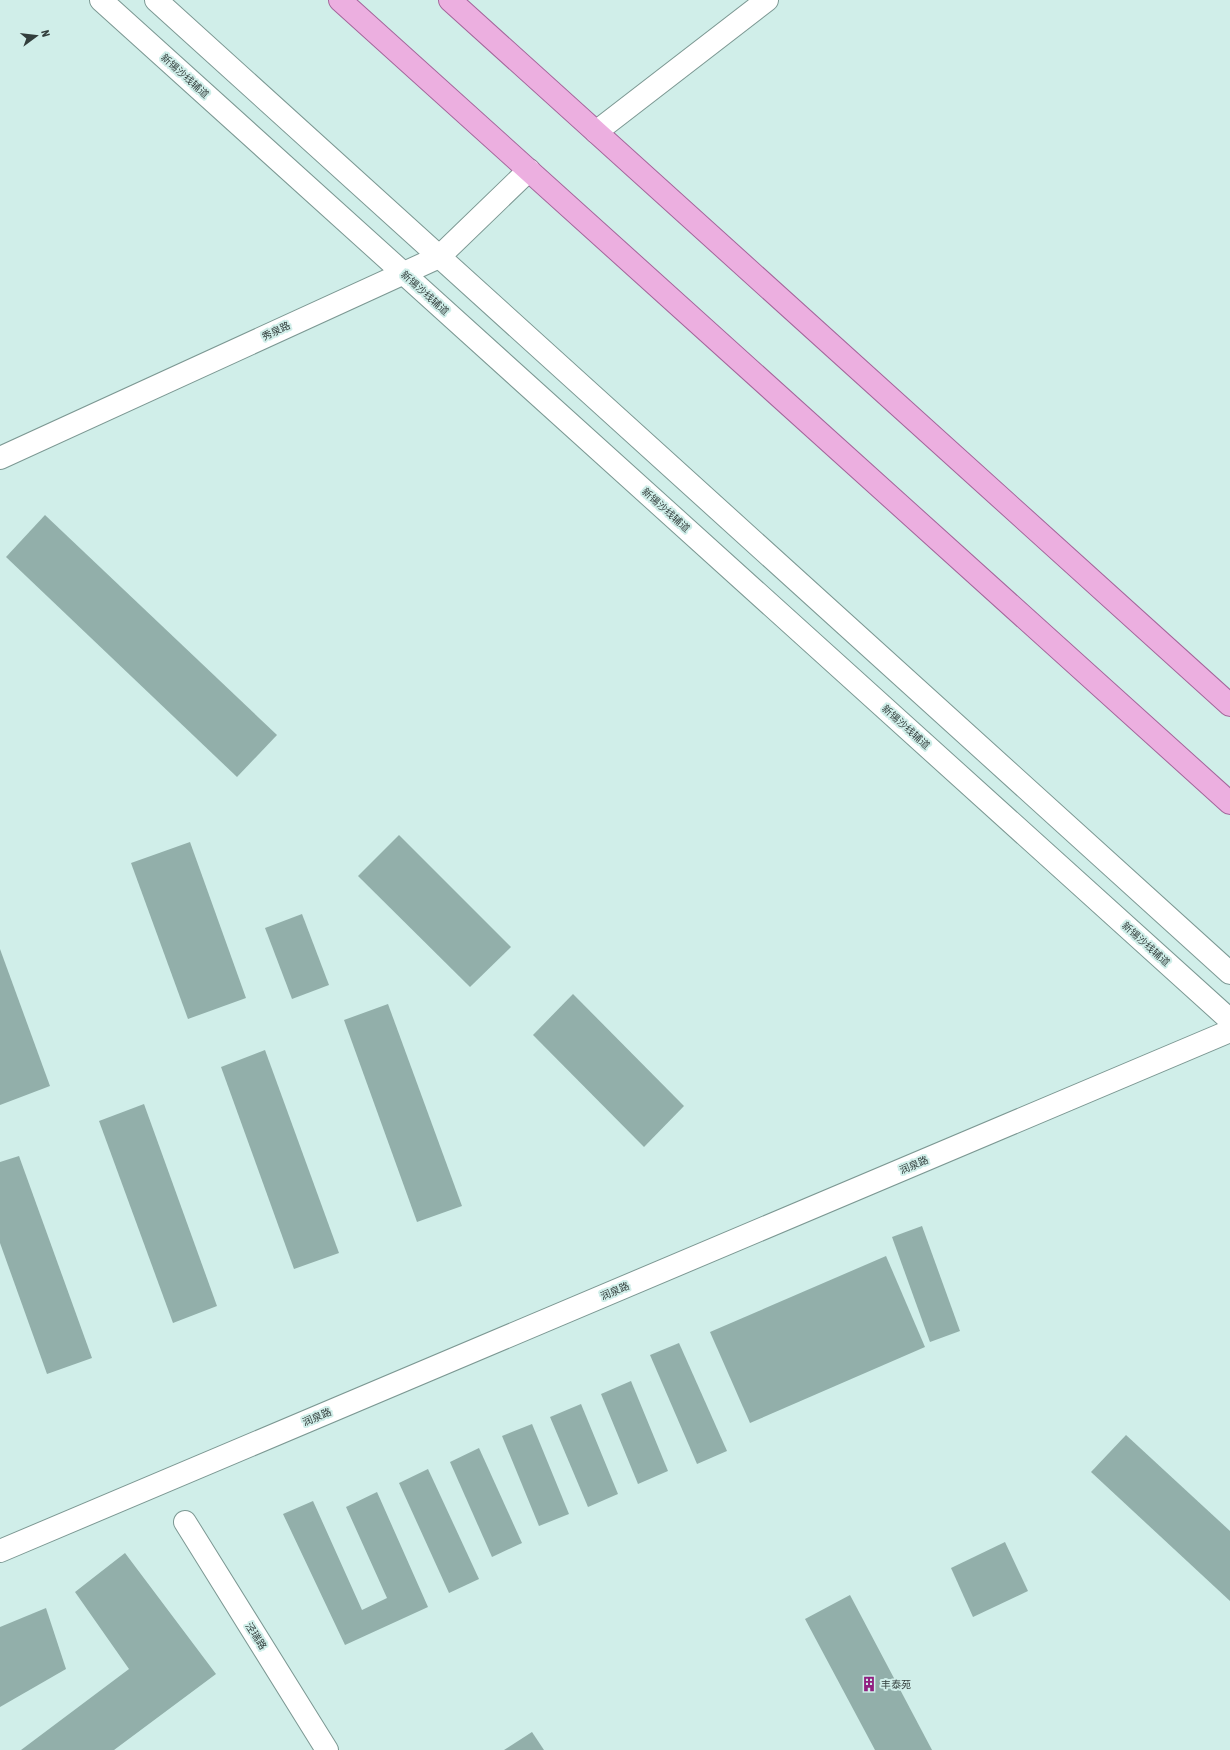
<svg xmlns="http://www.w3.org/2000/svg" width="1230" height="1750" font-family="'Asap Condensed','Noto Sans SC',sans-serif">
	<rect width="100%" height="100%" fill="#d0eee9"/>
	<g fill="#92afaa">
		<polygon points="45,515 277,735 237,777 6,557"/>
		<polygon points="399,835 511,947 470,987 358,876"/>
		<polygon points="190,842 246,998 188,1019 131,863"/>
		<polygon points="302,914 329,985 292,999 265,928"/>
		<polygon points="0,949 50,1086 0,1105"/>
		<polygon points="573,994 684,1106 644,1147 533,1035"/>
		<polygon points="388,1004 462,1206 417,1222 344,1020"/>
		<polygon points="265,1050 339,1253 294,1269 221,1067"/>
		<polygon points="144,1104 217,1306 173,1323 99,1121"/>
		<polygon points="19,1156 92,1358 47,1374 0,1243 0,1162"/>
		<polygon points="922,1226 960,1331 930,1342 892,1237"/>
		<polygon points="886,1256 925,1347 750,1423 710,1332"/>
		<polygon points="679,1343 727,1451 697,1464 650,1355"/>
		<polygon points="631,1381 668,1471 638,1484 601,1394"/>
		<polygon points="581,1404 618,1494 588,1507 550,1417"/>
		<polygon points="532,1424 569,1514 539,1526 502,1436"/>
		<polygon points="1126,1435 1230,1531 1230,1601 1091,1472"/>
		<polygon points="479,1448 522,1543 492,1557 450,1462"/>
		<polygon points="428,1469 479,1579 449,1593 399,1483"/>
		<polygon points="377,1492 428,1607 345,1645 283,1514 313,1501 362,1610 387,1598 346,1507"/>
		<polygon points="1005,1542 1028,1591 973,1617 951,1568"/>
		<polygon points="125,1553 216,1674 114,1750 21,1750 129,1669 75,1592"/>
		<polygon points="850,1595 932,1750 875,1750 805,1619"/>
		<polygon points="46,1608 66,1669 0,1707 0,1627"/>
		<polygon points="532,1732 544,1750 504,1750"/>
	</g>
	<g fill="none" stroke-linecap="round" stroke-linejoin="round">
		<defs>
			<g id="minor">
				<polyline points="101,0 1230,1020"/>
				<polyline points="156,0 1230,973"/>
				<polyline points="596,132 767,0"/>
				<polyline points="0,458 439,257 529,170"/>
				<polyline points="185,1522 327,1750"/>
				<polyline points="0,1551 1230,1031"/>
			</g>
			<g id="major">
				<polyline points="340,0 1230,803"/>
				<polyline points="450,0 1230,705"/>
			</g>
		</defs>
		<use href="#minor" stroke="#7c9893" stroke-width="24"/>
		<use href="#major" stroke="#a3659a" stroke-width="24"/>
		<use href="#minor" stroke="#fff" stroke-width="22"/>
		<use href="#major" stroke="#ecafe0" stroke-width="22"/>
	</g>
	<defs>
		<symbol id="building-bare" viewBox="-9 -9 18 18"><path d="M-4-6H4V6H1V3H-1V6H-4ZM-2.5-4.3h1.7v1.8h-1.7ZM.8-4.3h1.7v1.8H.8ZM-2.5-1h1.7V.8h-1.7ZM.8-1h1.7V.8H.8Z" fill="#901f80" stroke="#d0eee9" stroke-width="2.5" paint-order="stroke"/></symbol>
	</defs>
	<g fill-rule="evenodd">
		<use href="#building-bare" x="858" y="1673" width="22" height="22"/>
	</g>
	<g text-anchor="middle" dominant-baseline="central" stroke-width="4" stroke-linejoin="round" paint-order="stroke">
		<g font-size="10" fill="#323e3c" stroke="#d0eee9">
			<text transform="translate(185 76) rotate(42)">新锡沙线辅道</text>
			<text transform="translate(425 293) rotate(42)">新锡沙线辅道</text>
			<text transform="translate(276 331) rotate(-25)">秀泉路</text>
			<text transform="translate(666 510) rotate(42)">新锡沙线辅道</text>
			<text transform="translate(906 727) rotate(42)">新锡沙线辅道</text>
			<text transform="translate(1146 944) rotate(42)">新锡沙线辅道</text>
			<text transform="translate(914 1165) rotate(-23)">润泉路</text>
			<text transform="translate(615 1291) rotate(-23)">润泉路</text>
			<text transform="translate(317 1417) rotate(-23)">润泉路</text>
			<text transform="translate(256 1636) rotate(58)">泾瑞路</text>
		</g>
		<g font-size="10" fill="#323e3c" stroke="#d0eee9" text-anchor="start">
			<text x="881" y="1684">丰泰苑</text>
		</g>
	</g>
	<g transform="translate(36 36) rotate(75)" stroke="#d0eee9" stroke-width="3" paint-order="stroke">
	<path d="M0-3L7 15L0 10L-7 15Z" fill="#323e3c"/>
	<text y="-6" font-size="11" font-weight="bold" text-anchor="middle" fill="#323e3c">N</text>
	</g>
</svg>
